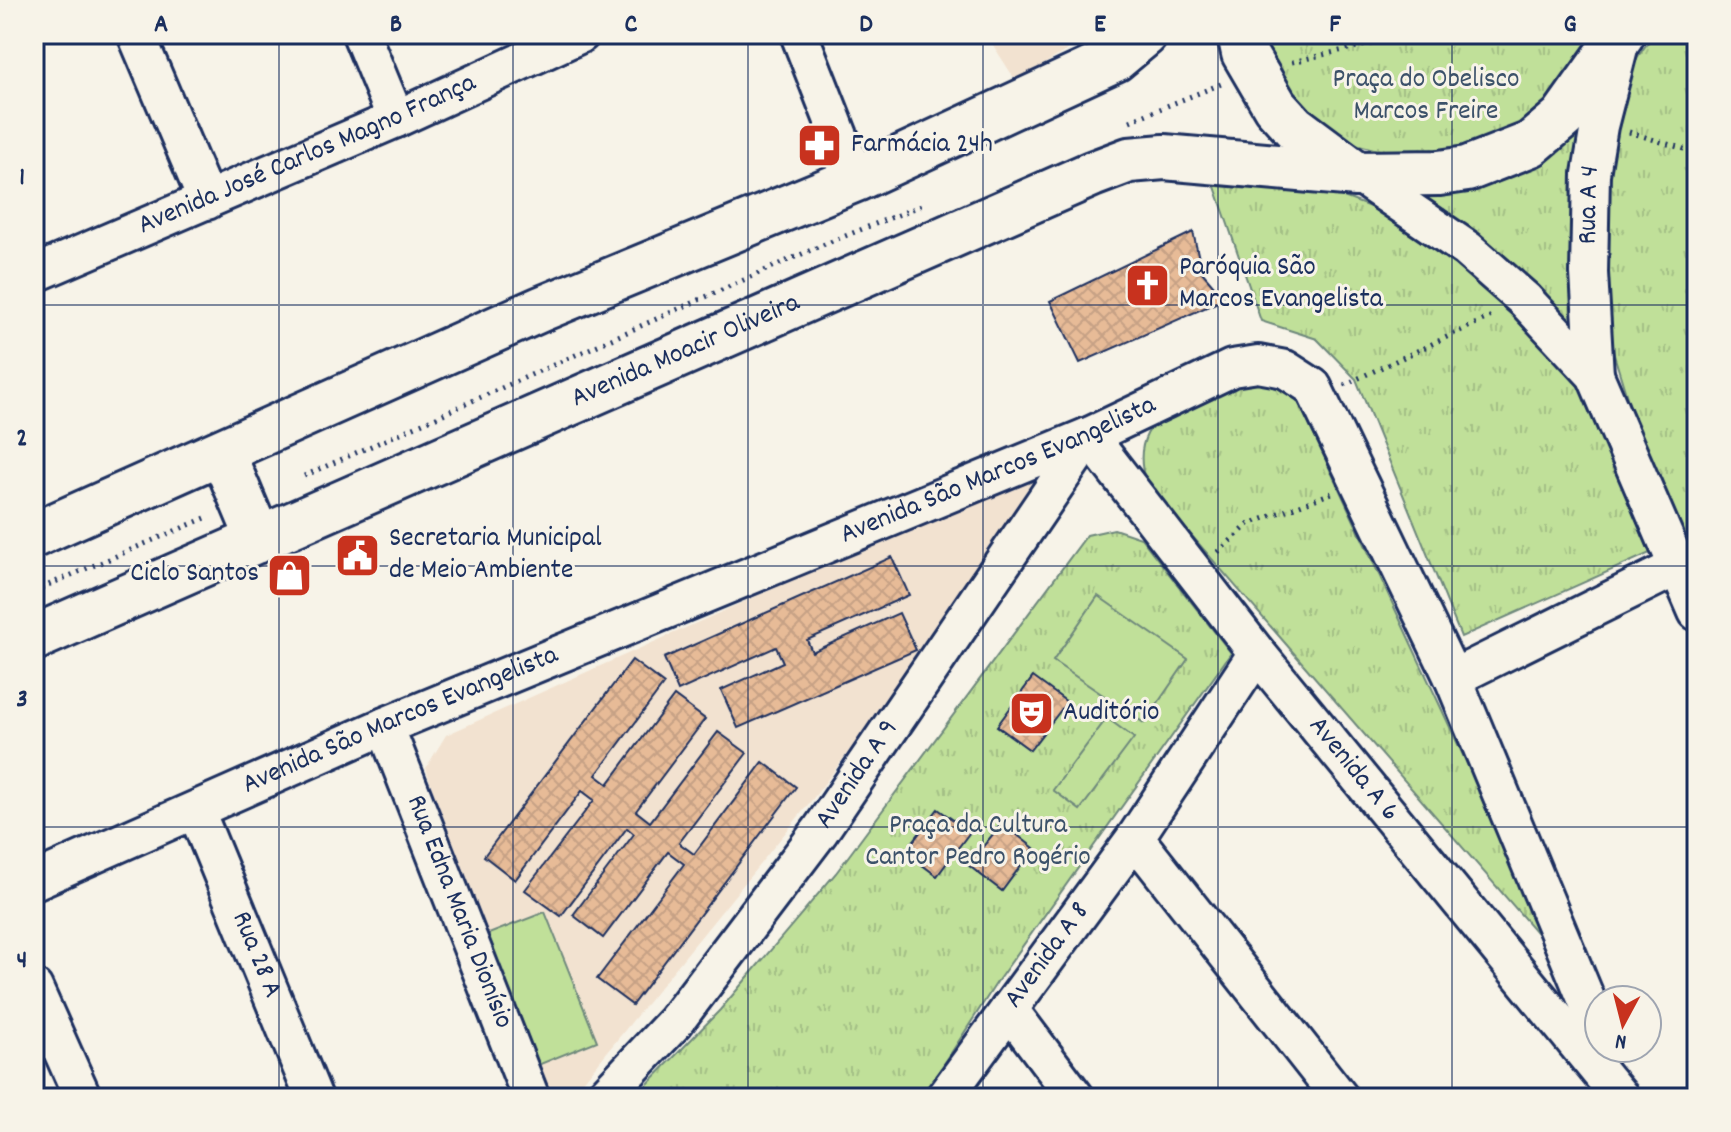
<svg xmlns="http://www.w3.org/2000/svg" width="1731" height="1132" font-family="Dekko,sans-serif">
	<defs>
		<pattern id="grass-tufts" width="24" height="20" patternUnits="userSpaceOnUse" patternTransform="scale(2)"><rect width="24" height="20" fill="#c0e099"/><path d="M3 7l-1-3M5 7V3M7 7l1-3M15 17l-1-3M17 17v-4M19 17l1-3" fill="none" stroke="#a4c086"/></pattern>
		<pattern id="building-cross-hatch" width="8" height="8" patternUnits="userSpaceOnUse" patternTransform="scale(2)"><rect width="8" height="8" fill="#e7bb97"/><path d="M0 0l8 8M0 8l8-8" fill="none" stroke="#c6a185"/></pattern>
	</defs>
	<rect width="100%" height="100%" fill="#f7f3e8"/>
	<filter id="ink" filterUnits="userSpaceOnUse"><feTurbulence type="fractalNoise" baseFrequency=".0125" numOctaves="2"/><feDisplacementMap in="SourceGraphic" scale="16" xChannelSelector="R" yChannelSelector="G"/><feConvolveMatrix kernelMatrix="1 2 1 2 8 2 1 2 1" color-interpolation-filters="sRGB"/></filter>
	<g filter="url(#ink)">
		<g fill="#f2e2d0">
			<polygon points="986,34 1094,34 1016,81"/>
			<polygon points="1025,476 1034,479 1038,486 921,656 812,800 582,1083 561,1092 548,1087 438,809 426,768 446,735"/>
		</g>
		<g fill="url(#grass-tufts)" stroke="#6e887c" stroke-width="2">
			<polygon points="1258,34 1598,34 1525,131 1470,155 1410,159 1352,143 1302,109"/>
			<polygon points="1654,34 1697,34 1697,543 1680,549 1633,417 1607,332 1599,260 1615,104 1636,59"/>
			<polygon points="1591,106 1583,348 1405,192"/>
			<polygon points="1210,172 1312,185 1402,219 1482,272 1573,370 1650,553 1461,637 1356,379 1317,339 1261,321"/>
			<path d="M 1261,377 L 1285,382 L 1301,407 L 1556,955 L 1146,483 C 1121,407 1206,394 1261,377 Z"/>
			<polygon points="1114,529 1141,538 1231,653 997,982 922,1098 634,1098 720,1010 836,873 1087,535"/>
		</g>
		<g fill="#c0e099" stroke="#6e887c" stroke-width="2">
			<polygon points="1098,596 1188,659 1144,723 1053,661"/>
			<polygon points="1107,718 1134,738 1080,810 1053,790"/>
			<polygon points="545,912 597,1041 538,1065 486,935"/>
		</g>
		<g fill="url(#building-cross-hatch)" stroke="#1b2f5e" stroke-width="2">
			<polygon points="1193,232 1202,272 1225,299 1080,363 1050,301"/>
			<polygon points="892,557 909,595 807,640 812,652 899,613 916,650 738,728 721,690 783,662 776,647 678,691 664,658"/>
			<polygon points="632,660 664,684 596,775 608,784 674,696 705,719 636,811 650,822 718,732 747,753 679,843 694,854 763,762 796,787 632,1005 597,979 684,864 668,852 603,938 573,915 634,834 627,828 561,916 525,890 594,800 582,791 515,880 484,856"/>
			<polygon points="1033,677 1067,702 1030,750 997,726"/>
			<polygon points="938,809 970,832 937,876 905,852"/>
			<polygon points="1002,823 1034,848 1002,891 968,865"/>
		</g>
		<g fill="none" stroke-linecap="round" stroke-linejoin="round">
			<defs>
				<g id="minor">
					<polyline points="136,34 207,201"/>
					<polyline points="361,34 396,119"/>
					<polyline points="799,34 856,179"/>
					<polyline points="1357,174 1467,249 1525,300 1595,375 1697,612"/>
					<path id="s1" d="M 34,274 L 396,119 L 581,34"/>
					<path id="s2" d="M 1595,375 L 1589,273 L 1591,174 L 1599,126 L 1620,44"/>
					<polyline points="1453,678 1697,557"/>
					<path id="s3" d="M 385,726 L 531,1098"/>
					<path id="s4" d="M 196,811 L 314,1098"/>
					<polyline points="1135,838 1340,1098"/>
					<path id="s5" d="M 34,881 L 385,726 L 1089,436 L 1232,368 L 1258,364 L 1285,369 L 1313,387 L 1453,678 L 1599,1030"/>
					<polyline points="34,988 83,1098"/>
					<polyline points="1009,1009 1076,1098"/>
					<path id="s6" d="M 603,1098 L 675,1022 L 820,831 L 1089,436 L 1257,653 L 1621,1098"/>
					<path id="s7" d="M 944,1098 L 1135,838 L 1257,653"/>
				</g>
				<g id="major">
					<polyline points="1240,34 1244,53 1275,106 1294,127 1357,174 1439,173 1467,169 1531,144 1563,117 1622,34"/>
					<polyline points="222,452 259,540"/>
					<polyline points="34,535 541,309 856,179 1115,59 1145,34"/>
					<path id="s8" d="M 34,638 L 1092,174 L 1129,160 L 1164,157 L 1357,174"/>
				</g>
			</defs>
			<use href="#minor" stroke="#1b2f5e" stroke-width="42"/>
			<use href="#major" stroke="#1b2f5e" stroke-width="50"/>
			<g stroke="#1b2f5e" stroke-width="5" stroke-dasharray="2 6" stroke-linecap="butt">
				<polyline points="1292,62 1413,34"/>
				<polyline points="1130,121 1221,84"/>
				<polyline points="1629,132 1697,153"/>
				<polyline points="1344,385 1494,315"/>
				<polyline points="304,476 820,246 925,204"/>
				<polyline points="1218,552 1249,524 1332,493"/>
				<polyline points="34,591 210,516"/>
			</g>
			<use href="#minor" stroke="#f7f3e8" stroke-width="36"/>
			<use href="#major" stroke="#f7f3e8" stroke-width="44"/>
		</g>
	</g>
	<path fill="none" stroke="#1b2f5e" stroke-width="2" stroke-opacity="0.55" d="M 279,34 L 279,1098M 513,34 L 513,1098M 748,34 L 748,1098M 983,34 L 983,1098M 1218,34 L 1218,1098M 1452,34 L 1452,1098M 34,305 L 1697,305M 34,566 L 1697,566M 34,827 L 1697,827"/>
	<defs>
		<symbol id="pharmacy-square" viewBox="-11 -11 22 22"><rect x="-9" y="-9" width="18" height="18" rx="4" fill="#c8321e" stroke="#f7f3e8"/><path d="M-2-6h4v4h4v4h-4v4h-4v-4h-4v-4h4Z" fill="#fff"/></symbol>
		<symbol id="church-square" viewBox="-11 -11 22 22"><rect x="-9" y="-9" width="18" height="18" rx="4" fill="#c8321e" stroke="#f7f3e8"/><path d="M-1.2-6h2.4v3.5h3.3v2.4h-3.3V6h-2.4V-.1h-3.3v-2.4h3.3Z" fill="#fff"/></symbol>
		<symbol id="civic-square" viewBox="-11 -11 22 22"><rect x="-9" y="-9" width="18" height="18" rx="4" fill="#c8321e" stroke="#f7f3e8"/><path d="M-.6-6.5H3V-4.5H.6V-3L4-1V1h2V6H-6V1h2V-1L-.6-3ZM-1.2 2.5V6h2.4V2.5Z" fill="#fff"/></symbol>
		<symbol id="shop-square" viewBox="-11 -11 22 22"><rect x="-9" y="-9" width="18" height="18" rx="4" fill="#c8321e" stroke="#f7f3e8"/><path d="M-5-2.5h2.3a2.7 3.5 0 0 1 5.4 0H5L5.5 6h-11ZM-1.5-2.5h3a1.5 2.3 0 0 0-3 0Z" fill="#fff"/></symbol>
		<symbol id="theatre-square" viewBox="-11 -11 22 22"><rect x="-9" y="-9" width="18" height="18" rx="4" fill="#c8321e" stroke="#f7f3e8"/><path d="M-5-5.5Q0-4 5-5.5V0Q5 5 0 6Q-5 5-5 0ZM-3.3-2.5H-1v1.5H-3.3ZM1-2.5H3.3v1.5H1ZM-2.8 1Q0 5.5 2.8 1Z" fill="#fff"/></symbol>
	</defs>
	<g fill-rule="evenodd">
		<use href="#pharmacy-square" x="794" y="120" width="51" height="51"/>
		<use href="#church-square" x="1122" y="260" width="51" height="51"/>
		<use href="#civic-square" x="332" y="530" width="51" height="51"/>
		<use href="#shop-square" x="264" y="550" width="51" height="51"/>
		<use href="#theatre-square" x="1006" y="688" width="51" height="51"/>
	</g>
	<g text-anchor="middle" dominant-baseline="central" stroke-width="6" stroke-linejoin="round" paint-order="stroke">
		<g font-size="28" fill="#3c526a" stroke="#f7f3e8">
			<text x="1426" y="81">Praça do Obelisco<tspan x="1426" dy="32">Marcos Freire</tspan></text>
			<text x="978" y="827">Praça da Cultura<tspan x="978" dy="32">Cantor Pedro Rogério</tspan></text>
		</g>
		<g font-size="28" fill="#1b2f5e" stroke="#f7f3e8" text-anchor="start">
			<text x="851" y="146">Farmácia 24h</text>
			<text x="1179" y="269">Paróquia São<tspan x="1179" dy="32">Marcos Evangelista</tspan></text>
			<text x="389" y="540">Secretaria Municipal<tspan x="389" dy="32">de Meio Ambiente</tspan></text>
			<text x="259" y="575" text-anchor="end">Ciclo Santos</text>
			<text x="1063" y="714">Auditório</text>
		</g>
		<g font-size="28" fill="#1b2f5e" stroke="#f7f3e8">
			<text stroke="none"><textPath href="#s1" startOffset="298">Avenida José Carlos Magno França</textPath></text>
			<text stroke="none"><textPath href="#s2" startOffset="170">Rua A 4</textPath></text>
			<text stroke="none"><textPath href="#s8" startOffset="712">Avenida Moacir Oliveira</textPath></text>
			<text stroke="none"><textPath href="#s5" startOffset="1048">Avenida São Marcos Evangelista</textPath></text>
			<text stroke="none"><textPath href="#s5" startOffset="400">Avenida São Marcos Evangelista</textPath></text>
			<text stroke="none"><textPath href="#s6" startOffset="1248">Avenida A 6</textPath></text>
			<text stroke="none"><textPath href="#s6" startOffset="412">Avenida A 9</textPath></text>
			<text stroke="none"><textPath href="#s3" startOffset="200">Rua Edna Maria Dionísio</textPath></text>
			<text stroke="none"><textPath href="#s4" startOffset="156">Rua 28 A</textPath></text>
			<text stroke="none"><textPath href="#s7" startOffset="176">Avenida A 8</textPath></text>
		</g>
	</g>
	<rect width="1731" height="1132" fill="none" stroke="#f7f3e8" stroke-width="88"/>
	<g transform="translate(1623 1024) rotate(187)"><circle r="38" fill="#f7f3e8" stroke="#9fa5b1" stroke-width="2"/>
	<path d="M0-6L14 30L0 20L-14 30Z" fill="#c8321e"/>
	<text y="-12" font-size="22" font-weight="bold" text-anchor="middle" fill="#1b2f5e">N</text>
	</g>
	<rect x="44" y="44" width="1643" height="1044" fill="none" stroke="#1b2f5e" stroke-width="3"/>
	<g font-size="26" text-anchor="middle" font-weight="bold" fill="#1b2f5e">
		<text x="161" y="31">A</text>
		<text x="396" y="31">B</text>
		<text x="631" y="31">C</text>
		<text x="866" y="31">D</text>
		<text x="1100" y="31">E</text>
		<text x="1335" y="31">F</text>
		<text x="1570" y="31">G</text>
		<text x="22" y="184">1</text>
		<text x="22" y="445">2</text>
		<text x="22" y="706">3</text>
		<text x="22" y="967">4</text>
	</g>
</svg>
